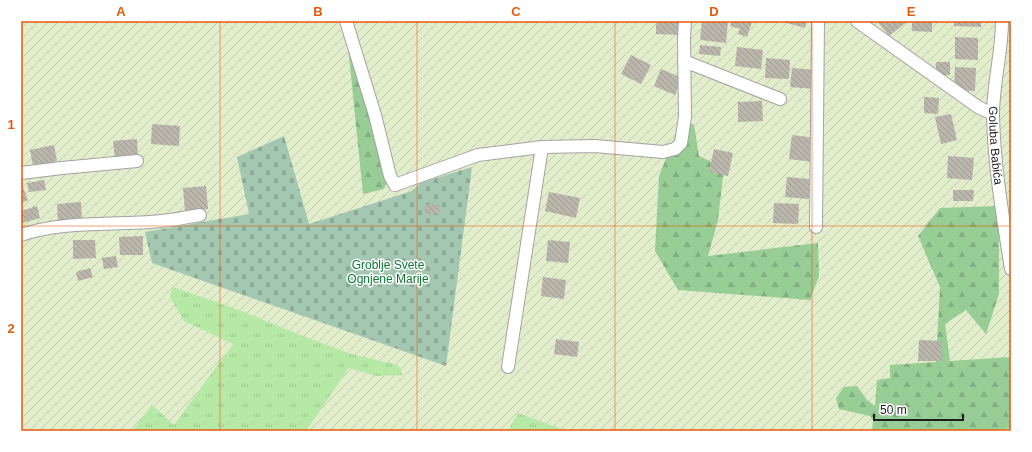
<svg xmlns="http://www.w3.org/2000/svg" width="1032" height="452" font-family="Helvetica,sans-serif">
	<defs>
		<pattern id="farmland-furrows" width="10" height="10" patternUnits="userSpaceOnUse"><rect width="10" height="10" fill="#e2edcc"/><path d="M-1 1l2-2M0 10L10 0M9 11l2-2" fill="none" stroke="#c1cbaf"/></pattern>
		<pattern id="grass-tufts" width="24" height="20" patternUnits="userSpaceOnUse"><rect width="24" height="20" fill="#b6e9a6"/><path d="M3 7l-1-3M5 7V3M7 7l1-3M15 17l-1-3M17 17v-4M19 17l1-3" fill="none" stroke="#9cc78e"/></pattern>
		<pattern id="forest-firs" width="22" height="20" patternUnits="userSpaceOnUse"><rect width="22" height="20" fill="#98cd96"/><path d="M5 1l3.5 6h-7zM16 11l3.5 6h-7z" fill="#82af81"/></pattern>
		<pattern id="cemetery-stones" width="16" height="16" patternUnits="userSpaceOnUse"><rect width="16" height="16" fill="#a3c7b1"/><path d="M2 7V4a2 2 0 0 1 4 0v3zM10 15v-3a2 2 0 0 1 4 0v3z" fill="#8caa98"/></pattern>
		<pattern id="building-back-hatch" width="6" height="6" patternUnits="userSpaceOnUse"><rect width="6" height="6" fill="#bab6ab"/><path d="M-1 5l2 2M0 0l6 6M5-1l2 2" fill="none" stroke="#9f9c93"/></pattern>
	</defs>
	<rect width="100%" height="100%" fill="#eeede1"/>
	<rect fill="url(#farmland-furrows)" x="21" y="21" width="990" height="410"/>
	<g fill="url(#grass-tufts)">
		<polygon points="173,287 239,310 298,334 351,354 398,365 403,375 376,376 349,368 306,431 132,431 152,405 174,425 233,344 184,321 170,297"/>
		<polygon points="518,413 567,431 508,431"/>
	</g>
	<g fill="url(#forest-firs)">
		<polygon points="347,37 390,176 384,189 363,194"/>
		<polygon points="682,119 694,125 699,156 724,168 718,220 708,256 818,243 819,276 810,300 678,290 655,251 659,176"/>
		<polygon points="999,206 999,294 986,334 966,310 945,324 950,361 1011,357 1011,428 993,431 872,431 873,420 870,416 839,409 836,398 844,387 857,386 867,400 875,406 877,380 890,378 890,365 936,362 940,287 918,236 940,208"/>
	</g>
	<polygon fill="url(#cemetery-stones)" points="284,136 309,224 412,191 420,183 472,167 446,366 152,263 145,232 249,214 237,157"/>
	<g fill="url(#building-back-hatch)">
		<polygon points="656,21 681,21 680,35 656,34"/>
		<polygon points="702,21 728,21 726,43 700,40"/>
		<polygon points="732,21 752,22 747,37 738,34 740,29 730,26"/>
		<polygon points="780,21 807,21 805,28"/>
		<polygon points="877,21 908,21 889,36"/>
		<polygon points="912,21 932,21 932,32 912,31"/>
		<polygon points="954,21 981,21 981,27 954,26"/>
		<polygon points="955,37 978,38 978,60 955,59"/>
		<polygon points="700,45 721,47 720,56 699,54"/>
		<polygon points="737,47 763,50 761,69 735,66"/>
		<polygon points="631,55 651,65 641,84 621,74"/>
		<polygon points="766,58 790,60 789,79 765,78"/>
		<rect x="936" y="62" width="14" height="13"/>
		<polygon points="955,67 976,68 975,91 954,90"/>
		<polygon points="792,68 816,70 814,89 790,87"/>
		<polygon points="661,69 682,78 675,95 654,86"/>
		<polygon points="924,97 939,98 938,114 924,113"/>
		<polygon points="762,101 763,121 738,122 738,102"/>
		<polygon points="951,114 957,140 941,144 935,117"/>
		<polygon points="152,124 180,126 179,146 151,144"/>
		<polygon points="792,135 816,138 813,162 789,159"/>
		<polygon points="137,139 138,159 115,160 113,141"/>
		<polygon points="54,145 57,161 33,166 30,150"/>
		<polygon points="714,149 733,153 728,176 709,172"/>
		<polygon points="948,156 974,158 972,180 947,178"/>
		<polygon points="787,177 810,179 809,199 785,197"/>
		<polygon points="44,180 46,190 29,192 27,183"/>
		<polygon points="21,182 28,200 21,203"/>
		<polygon points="206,186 208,209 185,211 183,188"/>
		<polygon points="953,190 974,190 973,201 953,201"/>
		<polygon points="549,192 580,198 576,218 545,211"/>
		<polygon points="81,202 82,221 58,223 57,204"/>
		<polygon points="774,203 799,204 798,224 773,223"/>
		<polygon points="425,204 440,205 439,214 425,214"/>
		<polygon points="37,206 40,218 22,223 21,211"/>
		<polygon points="143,236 143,255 120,255 119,237"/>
		<polygon points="73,240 95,240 96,258 73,259"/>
		<polygon points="548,240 570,242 568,263 546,261"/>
		<polygon points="116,256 118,267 104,269 102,258"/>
		<polygon points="90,268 93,277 78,281 76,272"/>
		<polygon points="543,277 566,280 564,299 541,296"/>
		<polygon points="556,339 579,342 577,357 554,354"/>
		<polygon points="919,340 942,341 942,361 918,361"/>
	</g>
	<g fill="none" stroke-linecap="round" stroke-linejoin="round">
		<defs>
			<g id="minor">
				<polyline points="346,21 375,115 390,176 395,185 478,155 542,147 595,146 663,152 675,149 681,143 685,117 684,38 685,21"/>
				<polyline points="857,21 978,107 993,114"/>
				<path id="s1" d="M 1002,21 C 1002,52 993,84 993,115 C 994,166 1003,218 1011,269"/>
				<polyline points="684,61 780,99"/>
				<polyline points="21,173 62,168 137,161"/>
				<polyline points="816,227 818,21"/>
				<path d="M 21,235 C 65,220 115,226 161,221 C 174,220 187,217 200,215"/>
				<polyline points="508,367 542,147"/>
			</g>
		</defs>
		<use href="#minor" stroke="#a3a3a3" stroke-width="14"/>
		<use href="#minor" stroke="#fff" stroke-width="12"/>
	</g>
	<path fill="none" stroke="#e8590c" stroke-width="1" stroke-opacity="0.55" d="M 220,21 L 220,431M 417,21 L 417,431M 615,21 L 615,431M 812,21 L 812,431M 21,226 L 1011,226"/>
	<g text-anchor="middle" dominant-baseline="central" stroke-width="3" stroke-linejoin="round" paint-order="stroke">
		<g font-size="12" fill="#1c1c1c" stroke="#fff">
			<text stroke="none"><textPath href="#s1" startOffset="125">Goluba Babića</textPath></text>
		</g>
		<g font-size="12" fill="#0b7931" stroke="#fff">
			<text x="388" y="265">Groblje Svete<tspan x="388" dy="14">Ognjene Marije</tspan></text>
		</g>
	</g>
	<rect width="1032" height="452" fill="none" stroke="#ffffff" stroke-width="44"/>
	<path d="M874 414v6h89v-6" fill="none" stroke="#1c1c1c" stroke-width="2"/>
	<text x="880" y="414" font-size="12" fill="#1c1c1c" stroke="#ffffff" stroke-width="3" paint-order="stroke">50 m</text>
	<rect x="22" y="22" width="988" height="408" fill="none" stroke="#e8590c" stroke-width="1.5"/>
	<g font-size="13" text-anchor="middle" font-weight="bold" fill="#e8590c">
		<text x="121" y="16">A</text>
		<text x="318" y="16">B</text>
		<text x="516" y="16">C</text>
		<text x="714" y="16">D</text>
		<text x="911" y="16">E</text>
		<text x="11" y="129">1</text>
		<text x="11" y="333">2</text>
	</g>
</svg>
